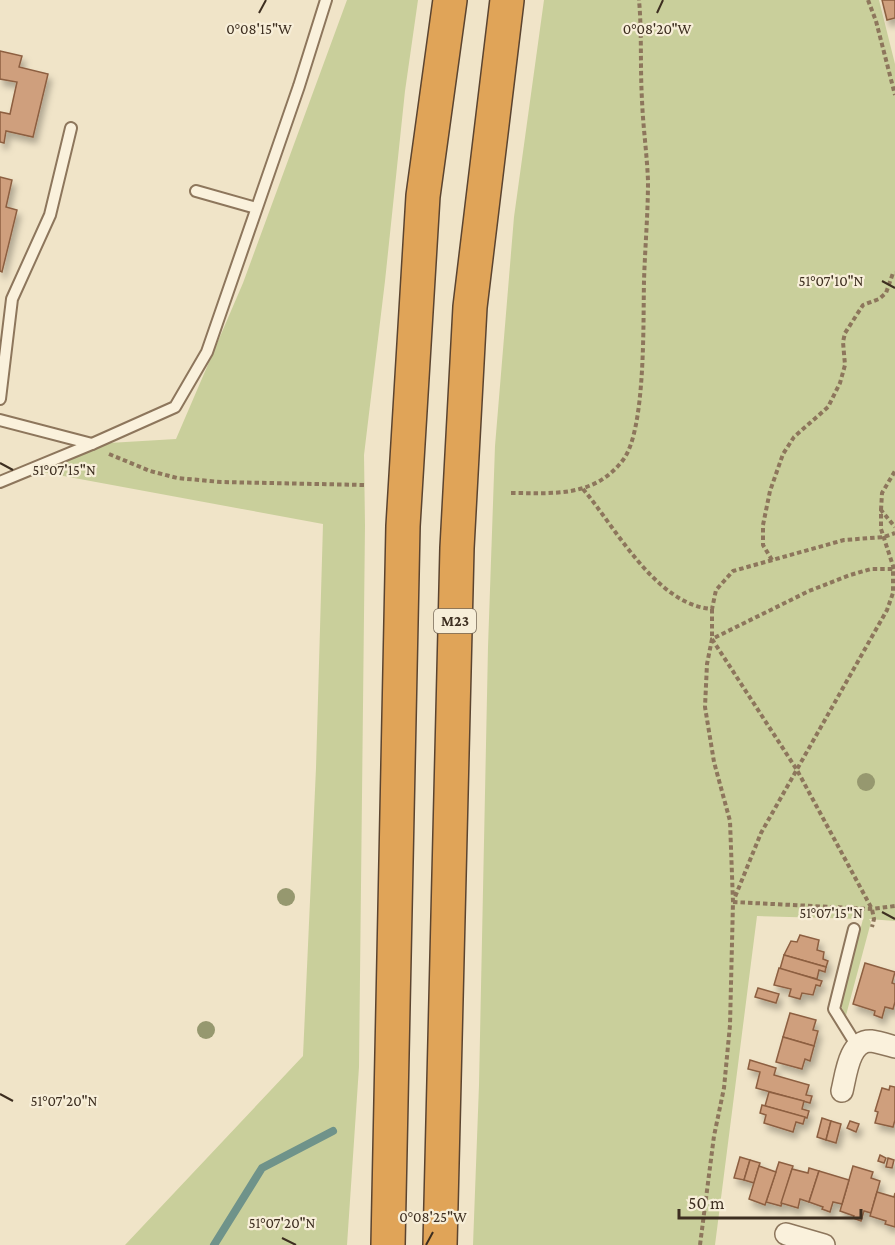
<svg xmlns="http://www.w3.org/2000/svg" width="895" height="1245" font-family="'Crimson Pro',serif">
	<defs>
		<filter id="shadow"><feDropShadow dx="3.5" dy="6" stdDeviation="3" flood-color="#0004"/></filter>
	</defs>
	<rect width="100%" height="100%" fill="#f0e4c8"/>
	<g fill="#c9cf9b">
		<polygon points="347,0 418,0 405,91 385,281 364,455 365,525 359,1067 347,1245 125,1245 303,1056 316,768 323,524 31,470 92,444 176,439 243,283"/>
		<polygon points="544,0 879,0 895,64 895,921 869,919 871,922 845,1019 841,1004 863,919 757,916 715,1245 473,1245 479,1085 488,647 495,446 514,217"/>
	</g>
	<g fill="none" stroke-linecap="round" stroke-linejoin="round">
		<polyline stroke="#6f938a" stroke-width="8" points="214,1245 262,1168 333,1131"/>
	</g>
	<g fill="#cf9f7d" stroke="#8d5f41" stroke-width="1.5" filter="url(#shadow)">
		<polygon points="882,0 895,0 895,18 887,20"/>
		<polygon points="0,51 22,56 19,67 48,74 33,137 6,131 4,143 0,142 0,112 10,114 17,82 0,79"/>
		<polygon points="0,177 12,180 6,207 17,210 2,272 0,271"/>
		<polygon points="800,935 819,940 817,950 824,952 823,959 828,961 826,967 784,955 791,941 797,942"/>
		<polygon points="784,955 826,967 825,972 819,970 817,979 780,969"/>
		<polygon points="865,963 895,972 892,983 895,984 895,1002 893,1009 885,1007 882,1018 874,1015 875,1011 853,1004"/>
		<polygon points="779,968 822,981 820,986 816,985 813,995 802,993 800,999 789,996 791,989 774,985"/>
		<polygon points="758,988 779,994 776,1003 755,997"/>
		<polygon points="790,1013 816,1020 813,1030 818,1031 814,1046 783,1037"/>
		<polygon points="783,1037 814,1046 810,1061 805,1059 802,1069 776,1062"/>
		<polygon points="750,1060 776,1068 774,1075 809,1085 806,1095 812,1096 810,1103 756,1088 760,1072 748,1069"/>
		<polygon points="890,1086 895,1087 895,1120 893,1127 875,1123 878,1112 875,1111 882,1088 889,1090"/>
		<polygon points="769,1092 804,1101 802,1109 809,1111 807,1118 765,1106"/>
		<polygon points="762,1105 805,1117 803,1124 796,1122 793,1132 764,1123 766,1115 760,1113"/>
		<polygon points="822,1118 831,1121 826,1140 817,1137"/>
		<polygon points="831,1121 841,1124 836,1143 826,1140"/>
		<polygon points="850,1121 859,1124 856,1132 847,1128"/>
		<polygon points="880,1155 886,1158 884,1163 878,1161"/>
		<polygon points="740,1157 750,1160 744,1180 734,1178"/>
		<polygon points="888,1158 894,1160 892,1168 886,1167"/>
		<polygon points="750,1160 760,1163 754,1183 744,1180"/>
		<polygon points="779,1162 793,1166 781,1206 766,1202"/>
		<polygon points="759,1166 776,1172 765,1205 749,1199"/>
		<polygon points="853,1166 873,1172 871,1178 880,1181 871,1213 864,1211 861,1221 853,1218 854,1216 840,1211"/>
		<polygon points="809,1168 819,1171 809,1202 800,1199 798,1208 781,1203 792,1169 808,1173"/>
		<polygon points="819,1171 849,1180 842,1204 833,1202 830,1212 822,1209 823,1207 809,1202"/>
		<polygon points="877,1192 894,1197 895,1193 895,1227 885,1224 886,1221 870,1216"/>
	</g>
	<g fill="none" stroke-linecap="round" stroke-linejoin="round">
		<defs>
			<g id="lane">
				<polyline points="196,191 256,208"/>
				<polyline points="0,399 12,299 50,215 71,128"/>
				<polyline points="0,420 92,444"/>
				<polyline points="0,482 92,444 175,407 207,352 299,86 326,0"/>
				<polyline points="854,929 834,1009 857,1046"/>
			</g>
			<g id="street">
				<path d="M 842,1091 C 846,1075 849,1040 871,1041 C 879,1042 888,1045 895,1047"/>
				<polyline points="786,1234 824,1245"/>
			</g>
			<g id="highway">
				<polyline points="388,1245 403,526 423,196 450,0"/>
				<polyline points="440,1245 457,548 470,307 507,0"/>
			</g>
		</defs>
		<use href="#lane" stroke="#8d765c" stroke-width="14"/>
		<use href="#street" stroke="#8d765c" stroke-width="24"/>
		<use href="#highway" stroke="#5b4430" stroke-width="36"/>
		<g stroke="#8d765c" stroke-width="4" stroke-dasharray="4.5 3" stroke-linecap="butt">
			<polyline points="868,0 876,21 895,95"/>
			<polyline points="109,454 150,471 177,478 221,482 365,485"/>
			<path d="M 583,489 C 616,528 656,605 712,609 L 716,590 L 733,571 L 844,540 L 884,537 L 895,533"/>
			<path d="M 511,493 C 553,493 594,498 623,460 C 646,430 643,321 644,281 C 645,248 648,214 648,181 C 647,154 643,127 642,100 C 640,66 642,33 639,0"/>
			<polyline points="881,510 882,493 895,471"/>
			<polyline points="772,560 763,545 763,525 770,491 783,454 794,437 828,407 840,383 845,365 843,342 845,333 863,305 879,299 886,293 893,273 895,273"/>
			<polyline points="894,569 881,529 881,510 895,527"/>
			<polyline points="712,609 712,639 797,770 872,909 874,919 872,927"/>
			<polyline points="733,902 872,909 895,906"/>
			<polyline points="700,1245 714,1136 724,1088 730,1025 733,902 730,821 714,762 705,707 707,664 712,639 809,591 850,575 871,569 893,569 893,593 887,610 761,833 733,902"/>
		</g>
		<use href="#lane" stroke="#faf1dc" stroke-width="10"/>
		<use href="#street" stroke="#faf1dc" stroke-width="21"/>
		<use href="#highway" stroke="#e0a458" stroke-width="33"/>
	</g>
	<g fill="#96986f">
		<circle cx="866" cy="782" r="9"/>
		<circle cx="286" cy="897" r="9"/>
		<circle cx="206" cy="1030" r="9"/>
	</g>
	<path fill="none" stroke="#3d2e20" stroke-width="2" d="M 259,13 L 266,0M 657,13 L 663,0M 882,281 L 895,288M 0,463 L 13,470M 882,912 L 895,919M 0,1094 L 13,1101M 282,1238 L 296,1245M 426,1245 L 433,1232"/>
	<g text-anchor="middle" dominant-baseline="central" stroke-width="4.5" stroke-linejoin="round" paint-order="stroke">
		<rect fill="#f7eed8" stroke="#756857" stroke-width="1.5" x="434" y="609" width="42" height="24" rx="4.5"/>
		<g font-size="15" font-weight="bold" fill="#3d2e20">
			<text x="455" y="621">M23</text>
		</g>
	</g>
	<g font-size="15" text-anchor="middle" fill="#3d2e20" stroke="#f7eed8" stroke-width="4.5" stroke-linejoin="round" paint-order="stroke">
		<text x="259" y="34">0°08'15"W</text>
		<text x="657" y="34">0°08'20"W</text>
		<text x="831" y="286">51°07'10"N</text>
		<text x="64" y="475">51°07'15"N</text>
		<text x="831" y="918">51°07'15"N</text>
		<text x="64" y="1106">51°07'20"N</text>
		<text x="433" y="1222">0°08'25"W</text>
		<text x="282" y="1228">51°07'20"N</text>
	</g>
	<path d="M679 1209v9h182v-9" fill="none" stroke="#3d2e20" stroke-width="3"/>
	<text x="688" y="1209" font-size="18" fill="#3d2e20" stroke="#f7eed8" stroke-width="4.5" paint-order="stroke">50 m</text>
</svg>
